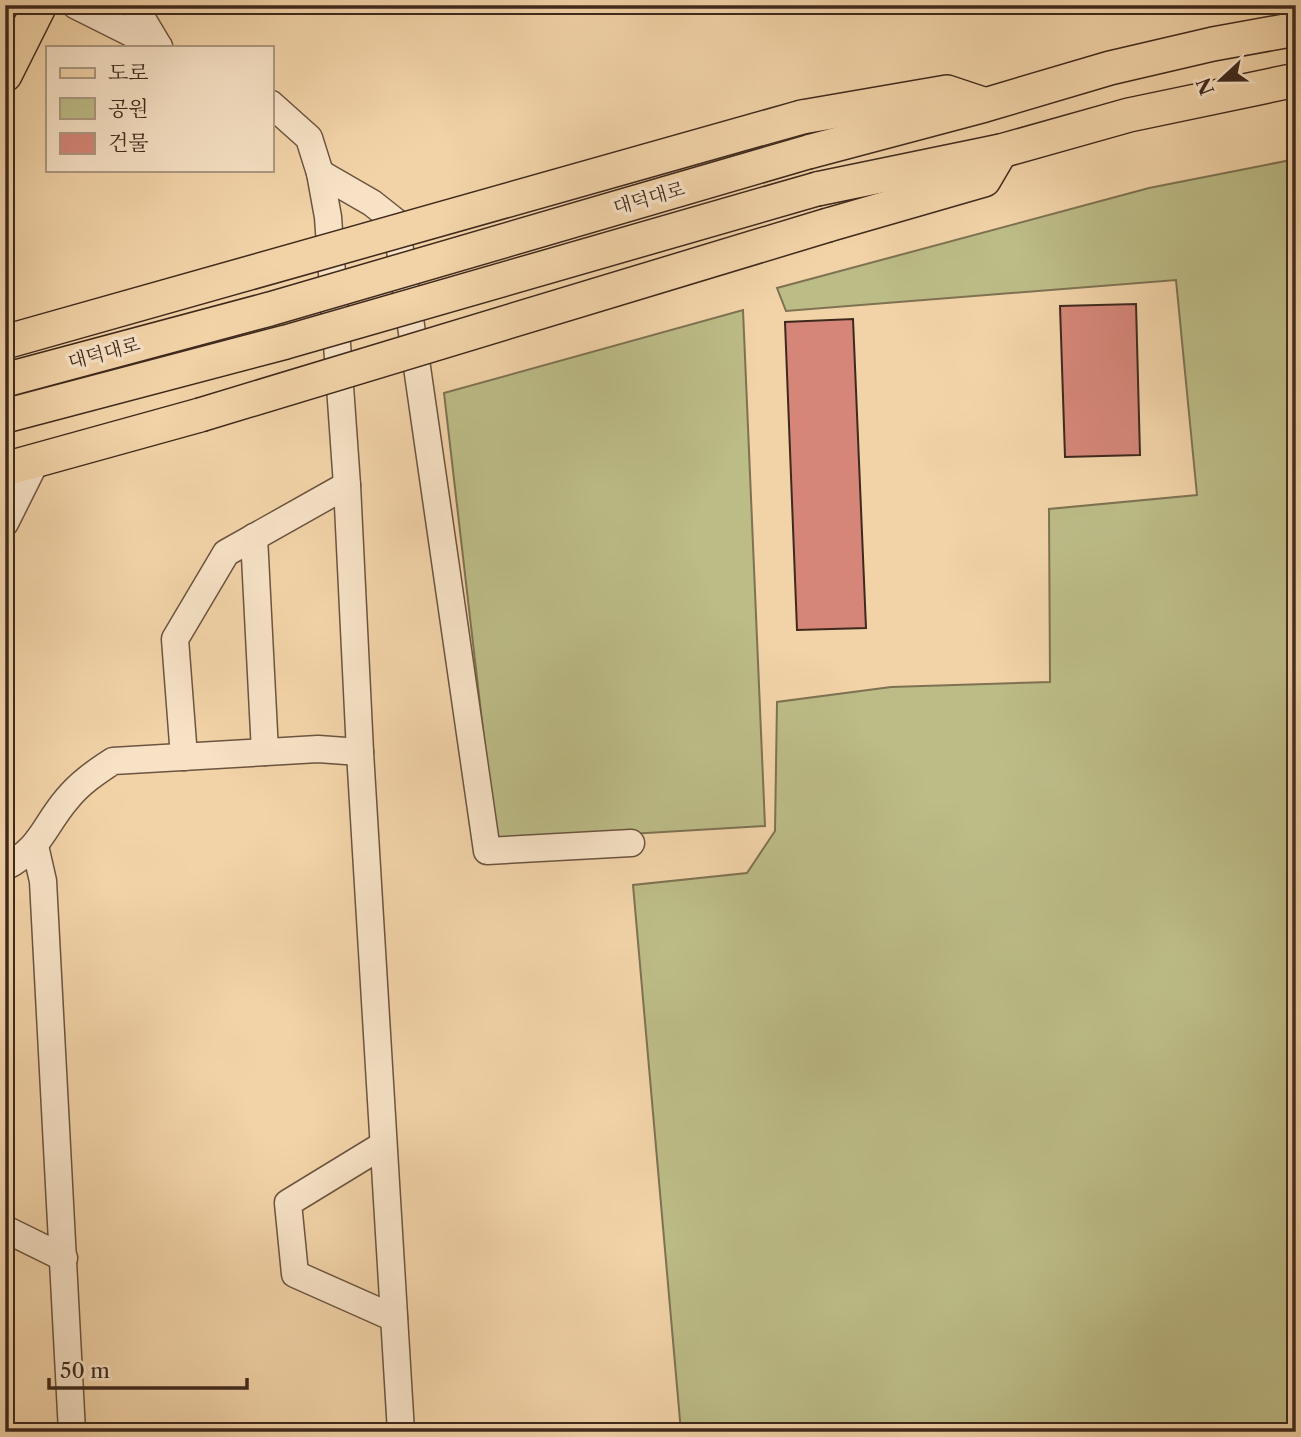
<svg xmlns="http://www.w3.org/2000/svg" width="1301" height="1437" font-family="'Libre Caslon Text','Noto Serif KR',serif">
	<rect width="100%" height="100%" fill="#f2d3a8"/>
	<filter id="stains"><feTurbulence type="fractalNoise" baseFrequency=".00286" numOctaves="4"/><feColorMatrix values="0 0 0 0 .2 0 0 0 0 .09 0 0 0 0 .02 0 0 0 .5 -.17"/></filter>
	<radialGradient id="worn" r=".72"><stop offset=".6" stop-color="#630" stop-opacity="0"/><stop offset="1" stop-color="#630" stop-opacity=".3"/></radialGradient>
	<g fill="#bcbc87" stroke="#7e7252" stroke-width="2">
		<polygon points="1296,159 1296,1432 681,1432 633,885 747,873 775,831 777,702 891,687 1050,682 1049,509 1197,495 1176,280 786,311 777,288 1149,188"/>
		<polygon points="743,310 765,826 496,842 444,393"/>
	</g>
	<g fill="#d58678" stroke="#3f291d" stroke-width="2">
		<polygon points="1136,304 1140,455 1065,457 1060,306"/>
		<polygon points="853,319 866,628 797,630 785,322"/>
	</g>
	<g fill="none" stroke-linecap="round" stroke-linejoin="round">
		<defs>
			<g id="minor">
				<polyline points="75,5 159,47"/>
				<polyline points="134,5 159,47"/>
				<polyline points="271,104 309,138 320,173 328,217 347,485 360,752 401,1432"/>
				<polyline points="320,173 372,203 396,222 487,851 631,843"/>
				<polyline points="5,523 36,461"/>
				<polyline points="254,537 265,752"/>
				<polyline points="184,757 175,639 226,553 347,485"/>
				<polyline points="35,846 43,881 72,1432"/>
				<path d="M 5,867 C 42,848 43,827 67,799 C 80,783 96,772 113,761 L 318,749 L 360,752"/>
				<polyline points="383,1145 288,1203 295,1274 394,1318"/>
				<polyline points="5,1229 64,1258"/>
			</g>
			<g id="major">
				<polyline points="5,75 40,5"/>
				<polyline points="802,117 947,92 980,103"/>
				<polyline points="808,152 985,105 1110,68 1213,44 1296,29"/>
				<polyline points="817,189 1001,151 1129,115 1296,80"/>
				<polyline points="828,225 984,180 1001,151"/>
				<polyline points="5,469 200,415"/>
			</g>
		</defs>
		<use href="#minor" stroke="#6c5440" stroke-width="29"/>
		<use href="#major" stroke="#3f291d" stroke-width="36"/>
		<use href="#minor" stroke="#f7e2c6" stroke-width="26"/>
		<use href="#major" stroke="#f2d3a8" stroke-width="33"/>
		<defs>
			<g id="major-bridge">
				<polyline points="5,342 802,117"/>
				<polyline points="5,380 270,309 808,152"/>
				<polyline points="200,415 828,225"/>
				<polyline points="5,416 286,342 817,189"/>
			</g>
		</defs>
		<use href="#major-bridge" stroke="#3f291d" stroke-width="36" stroke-linecap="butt"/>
		<use href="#major-bridge" stroke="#f2d3a8" stroke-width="33"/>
	</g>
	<g text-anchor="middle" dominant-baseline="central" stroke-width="7" stroke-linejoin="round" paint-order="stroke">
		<g font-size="19" fill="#3f291d" stroke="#f7e2c6">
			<text transform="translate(649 198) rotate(-16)">대덕대로</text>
			<text transform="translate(104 353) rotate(-15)">대덕대로</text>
		</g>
	</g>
	<rect width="1301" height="1437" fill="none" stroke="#f2d3a8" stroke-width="28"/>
	<rect x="7" y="7" width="1287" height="1423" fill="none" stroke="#3f291d" stroke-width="3.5"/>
	<rect x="14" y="14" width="1273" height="1409" fill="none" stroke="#3f291d" stroke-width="2"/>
	<rect x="46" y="46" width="228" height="126" fill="#f7e2c6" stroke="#ad9882" stroke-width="2"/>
	<rect x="60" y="68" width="35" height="10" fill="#f2d3a8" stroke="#ad9882" stroke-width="2"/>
	<text x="108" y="80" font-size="21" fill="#3f291d">도로</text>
	<rect x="60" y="98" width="35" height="21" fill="#bcbc87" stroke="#ad9882" stroke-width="2"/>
	<text x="108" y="116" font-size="21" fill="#3f291d">공원</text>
	<rect x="60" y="133" width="35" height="21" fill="#d58678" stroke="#ad9882" stroke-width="2"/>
	<text x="108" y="150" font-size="21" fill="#3f291d">건물</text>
	<g transform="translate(1221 80) rotate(248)" stroke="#f7e2c6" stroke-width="5" paint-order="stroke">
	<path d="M0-5L12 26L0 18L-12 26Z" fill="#3f291d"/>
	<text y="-10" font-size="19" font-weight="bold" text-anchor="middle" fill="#3f291d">N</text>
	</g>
	<path d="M49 1378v10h198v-10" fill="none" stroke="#3f291d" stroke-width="3.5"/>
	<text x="60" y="1378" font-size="21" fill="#3f291d" stroke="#f7e2c6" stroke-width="5" paint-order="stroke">50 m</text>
	<rect width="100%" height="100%" filter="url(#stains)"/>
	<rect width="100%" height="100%" fill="url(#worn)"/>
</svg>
